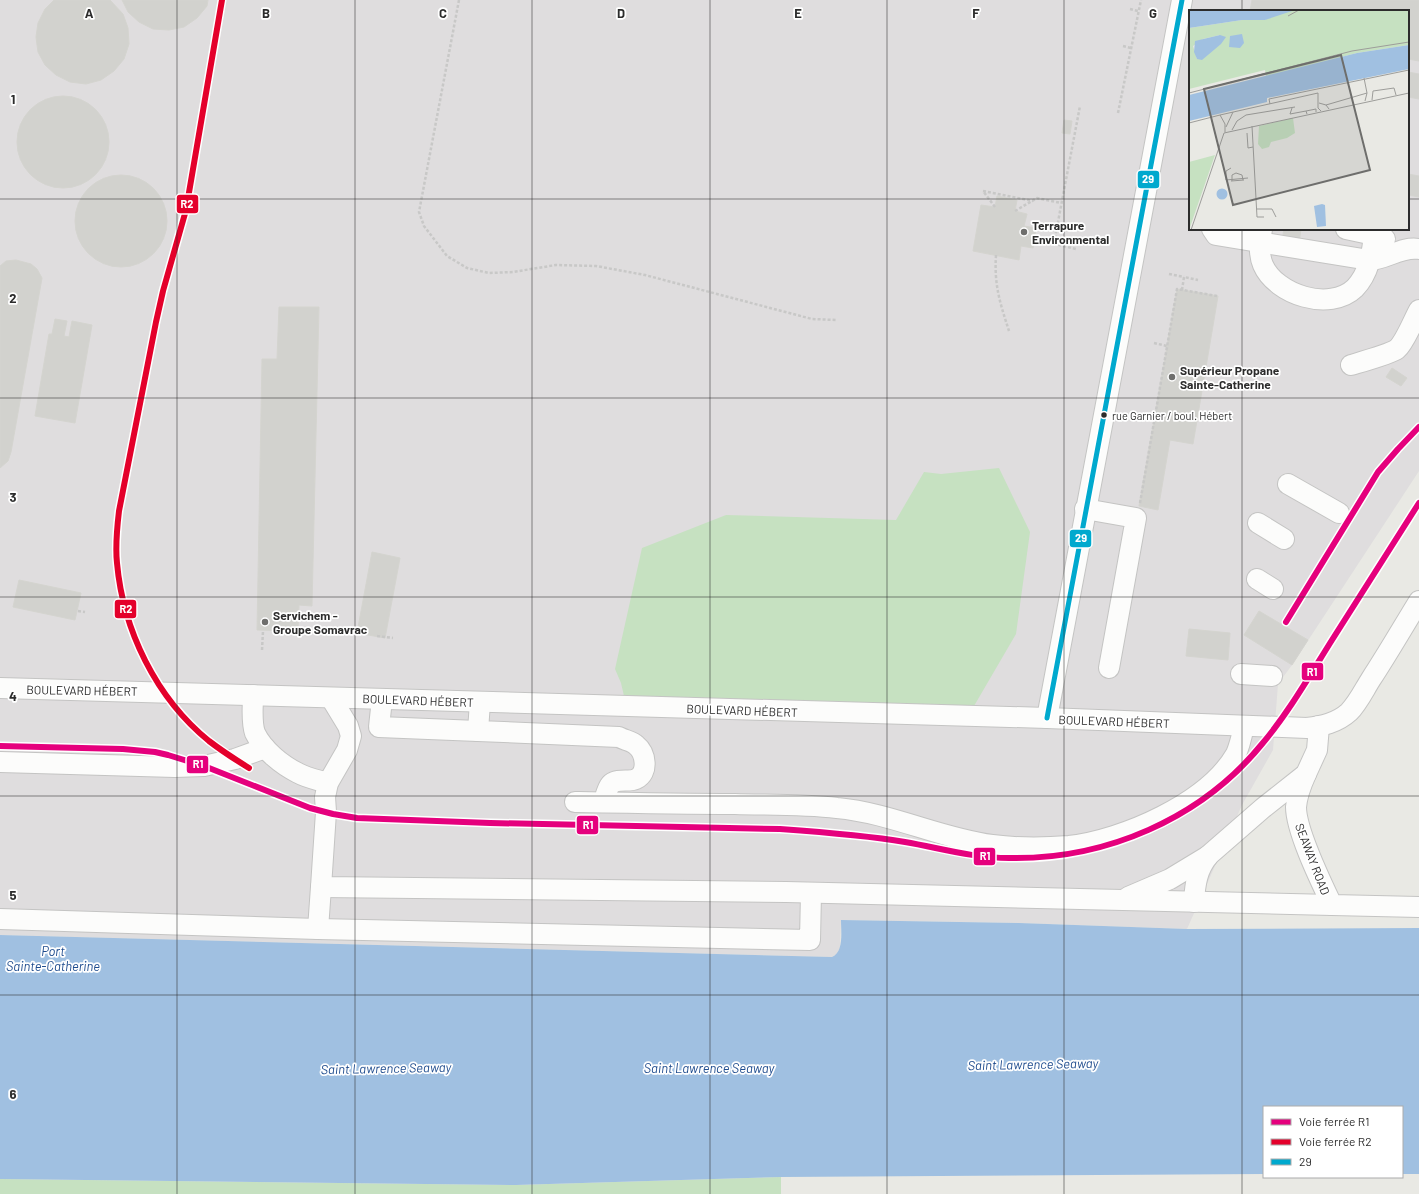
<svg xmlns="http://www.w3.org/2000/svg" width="1419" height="1194" font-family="Barlow,sans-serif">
	<rect width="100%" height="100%" fill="#e9e9e4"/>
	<path fill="#dfddde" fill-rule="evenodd" d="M 0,0 L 1419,0 L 1419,471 L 1292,665 L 1278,684 L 1273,750 L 1242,805 L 1187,929 L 1019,923 L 841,920 L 840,948 L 836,955 L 832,957 L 0,935 ZM 1190,11 L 1408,11 L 1408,229 L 1190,229 Z"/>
	<g fill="#c6e1c1">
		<polygon points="999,468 1030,532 1016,634 974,706 624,696 621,683 615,669 642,548 726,515 896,520 924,472 941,474"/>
		<polygon points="781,1177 781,1194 0,1194 0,1179 516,1185"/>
	</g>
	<path fill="#a0c0e1" d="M 841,920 L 1019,923 L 1187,929 L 1419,928 L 1419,1174 L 1402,1174 L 1402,1107 L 1264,1107 L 1264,1174 L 781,1177 L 516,1185 L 0,1179 L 0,935 L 832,957 C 844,952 841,932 841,920 Z"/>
	<g fill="#d2d2ce" stroke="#d4d4cf">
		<polygon points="54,0 110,0 123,14 128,28 129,44 124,59 114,71 101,80 86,84 70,82 56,75 45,65 38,52 36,37 38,23 45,9"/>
		<polygon points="122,0 208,0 207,6 197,18 184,27 169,30 153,29 139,22 128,12"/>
		<polygon points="1252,0 1419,0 1419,61 1408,59 1408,11 1250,11"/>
		<polygon points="1408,72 1419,74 1419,99 1408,97"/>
		<circle cx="63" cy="142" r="46"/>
		<polygon points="1064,120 1072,121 1070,134 1062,133"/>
		<polygon points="1408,174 1419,176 1419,197 1408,195"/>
		<circle cx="121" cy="221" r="46"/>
		<polygon points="997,196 1017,200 1015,211 1027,214 1024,226 1036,228 1033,248 1021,246 1019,260 973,251 981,205 995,207"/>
		<polygon points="1284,229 1301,229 1299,243 1282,240"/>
		<polygon points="16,260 31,264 37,269 42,278 11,452 8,461 0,468 0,266 6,261"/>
		<polygon points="1177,289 1218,296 1193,444 1170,440 1158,510 1139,506"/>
		<polygon points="279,307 319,307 312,606 299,605 298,631 257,630 262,359 277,359"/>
		<polygon points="55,319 67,321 64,336 69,337 72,321 92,325 75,423 35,416 49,334 52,334"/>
		<polygon points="1392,368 1407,378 1401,386 1386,377"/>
		<polygon points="372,552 400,558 385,638 357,633"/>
		<polygon points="19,580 81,593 75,620 13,607"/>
		<polygon points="1259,611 1308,640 1292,665 1244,635"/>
		<polygon points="1189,629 1230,633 1228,660 1186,656"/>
	</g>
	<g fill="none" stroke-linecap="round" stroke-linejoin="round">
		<defs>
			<g id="minor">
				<path d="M 1212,229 L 1216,235 L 1369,260 C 1386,260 1401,246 1419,249"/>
				<path d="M 1262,229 C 1260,241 1258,253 1263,265 C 1276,295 1330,312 1355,288 C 1369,273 1372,254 1374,235"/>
				<polyline points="1346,229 1374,235 1385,239"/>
				<path d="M 1351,365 C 1361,362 1390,354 1397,349 C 1405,342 1413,321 1419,310"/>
				<polyline points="1288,484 1339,513"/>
				<polyline points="1085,509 1136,518 1109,668"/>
				<polyline points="1258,523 1284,539"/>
				<polyline points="1257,579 1273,589"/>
				<polyline points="1241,674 1272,676"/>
				<path d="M 0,688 L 1047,718 L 1307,728 C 1322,726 1337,723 1349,712 C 1358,703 1364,690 1371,679 C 1388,653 1403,627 1419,601"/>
				<path d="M 253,695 C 253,707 251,722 255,733 C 263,750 282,765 298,773 C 307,778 318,780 328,783"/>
				<polyline points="331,698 348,726 351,736 347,750 328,783 325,797 326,812 321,887 786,892 1332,905"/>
				<polyline points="382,699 379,727 478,731"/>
				<path d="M 480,702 L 478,731 L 619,737 C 624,740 632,741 636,745 C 646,753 649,773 636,779 C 630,782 621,779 614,782 C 609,784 608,789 606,794 L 609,802"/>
				<polyline points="1047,718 1182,0"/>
				<polyline points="0,762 175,767 204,766 235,759 265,748"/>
				<path d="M 1306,774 C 1301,785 1297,795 1296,807 C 1296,831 1321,882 1332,905 L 1419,907"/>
				<path d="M 575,802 C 629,803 682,804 735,804 C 769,805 803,804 837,808 C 891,813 939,838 992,845 C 1016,848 1045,848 1069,846 C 1123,840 1208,803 1236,754 C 1240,745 1242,735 1244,726"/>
				<polyline points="1128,897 1170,879 1208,856"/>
				<path d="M 1194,902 C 1195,884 1197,869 1209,855 L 1263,808 L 1306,774 L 1317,750 L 1319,726"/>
				<polyline points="0,919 318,929 810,940 811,893"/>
				<polyline points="318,929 321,887"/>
			</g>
		</defs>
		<use href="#minor" stroke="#c4c4c3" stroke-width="22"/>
		<g stroke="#c8c8c7" stroke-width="2.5" stroke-dasharray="3 2" stroke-linecap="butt">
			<polyline points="459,0 419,212 424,226 447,256 467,268 489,273 513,272 556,265 596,266 645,275 812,319 836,320"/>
			<polyline points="1130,9 1138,11"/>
			<polyline points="1123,46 1131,48"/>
			<polyline points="1118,113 1141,0"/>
			<polyline points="995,207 983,191 1033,201"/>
			<polyline points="1015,211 1037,198 1061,203"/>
			<polyline points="1034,239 1076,249"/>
			<polyline points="1054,243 1080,106"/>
			<path d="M 996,255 C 994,285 1000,303 1009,331"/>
			<polyline points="1169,274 1184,277"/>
			<polyline points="1182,290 1184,277 1198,280"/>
			<polyline points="1154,343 1167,346"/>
			<polyline points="1141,421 1154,415"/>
			<polyline points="1140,503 1177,289 1217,296"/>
			<polyline points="78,611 85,612"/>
			<polyline points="377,636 393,638"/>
			<polyline points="262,650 263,631"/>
		</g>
		<use href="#minor" stroke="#fcfcfb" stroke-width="20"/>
		<defs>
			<polyline id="bus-1" points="1047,718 1182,0"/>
		</defs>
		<use href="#bus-1" stroke="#fff" stroke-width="8"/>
		<use href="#bus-1" stroke="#00a9ce" stroke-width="5"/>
		<defs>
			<g id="rail-1">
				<polyline points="1286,622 1378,472 1398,449 1419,427"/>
				<path d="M 0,746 L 123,749 L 155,752 L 168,755 L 204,766 L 310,808 L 333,814 L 357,818 L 490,823 L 780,829 C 822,832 864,835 905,842 C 940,848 973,858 1009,858 C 1105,860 1201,819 1262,744 C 1289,712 1310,675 1332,640 C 1361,594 1390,549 1419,503"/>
			</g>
			<path id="rail-2" d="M 222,0 L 186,210 L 163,291 L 156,322 L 119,511 C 117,528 115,545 117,563 C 123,630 156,698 209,741 C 222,751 236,760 249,768"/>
		</defs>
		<use href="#rail-1" stroke="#fff" stroke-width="9"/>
		<use href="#rail-2" stroke="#fff" stroke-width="9"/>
		<use href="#rail-1" stroke="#e5007d" stroke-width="6"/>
		<use href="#rail-2" stroke="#e4002b" stroke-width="6"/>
	</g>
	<path fill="none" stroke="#2c2c2c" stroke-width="1" stroke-opacity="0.55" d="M 177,0 L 177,1194M 355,0 L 355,1194M 532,0 L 532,1194M 710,0 L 710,1194M 887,0 L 887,1194M 1064,0 L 1064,1194M 1242,0 L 1242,11M 0,199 L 1190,199M 1408,199 L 1419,199M 1242,229 L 1242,1194M 0,398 L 1419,398M 0,597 L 1419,597M 0,796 L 1419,796M 0,995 L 1419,995"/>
	<g fill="#6e6e6c" stroke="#fff" stroke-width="1.5">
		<circle cx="1024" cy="232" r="4"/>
		<circle cx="1172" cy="377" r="4"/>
		<circle cx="265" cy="622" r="4"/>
	</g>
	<circle fill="#2c2c2c" stroke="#fff" stroke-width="1.5" cx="1104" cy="415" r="3.5"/>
	<g text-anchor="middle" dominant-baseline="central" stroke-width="3.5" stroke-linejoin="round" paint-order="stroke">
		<g font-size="11" fill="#2c2c2c" stroke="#fff" text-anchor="start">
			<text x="1112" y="415">rue Garnier / boul. Hébert</text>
		</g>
		<g font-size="12" font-weight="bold" fill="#2c2c2c" stroke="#fff" text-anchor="start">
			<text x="1032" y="225">Terrapure<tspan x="1032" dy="14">Environmental</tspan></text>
			<text x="1180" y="370">Supérieur Propane<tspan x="1180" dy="14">Sainte-Catherine</tspan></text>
			<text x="273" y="615">Servichem -<tspan x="273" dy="14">Groupe Somavrac</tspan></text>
		</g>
		<g font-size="12" fill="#2c2c2c" stroke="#fff">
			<text transform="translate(82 690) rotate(1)">BOULEVARD HÉBERT</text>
			<text transform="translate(418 700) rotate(2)">BOULEVARD HÉBERT</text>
			<text transform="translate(742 710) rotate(2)">BOULEVARD HÉBERT</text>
			<text transform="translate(1114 721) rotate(2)">BOULEVARD HÉBERT</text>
			<text transform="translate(1313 859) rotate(69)">SEAWAY ROAD</text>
		</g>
		<g font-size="13" font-style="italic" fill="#1f4c8e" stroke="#fff">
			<text x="53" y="951">Port<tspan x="53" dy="15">Sainte-Catherine</tspan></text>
			<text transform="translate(1033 1064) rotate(-1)">Saint Lawrence Seaway</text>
			<text transform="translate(386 1068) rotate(-1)">Saint Lawrence Seaway</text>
			<text x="709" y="1068">Saint Lawrence Seaway</text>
		</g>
	</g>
	<g transform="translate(1189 10)">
		<rect width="220" height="220" fill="#e9e9e4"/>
		<path d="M 87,0 L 220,0 L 220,35 L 168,43 L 77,66 L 76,60 L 0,79 L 0,18 L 53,10 L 76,10 ZM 31,25 L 8,49 L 4,36 L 14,29 ZM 104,108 L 106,123 L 98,128 L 82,132 L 80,137 L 73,139 L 69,134 L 70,116 ZM 26,145 L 0,220 L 0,152 Z" fill="#c6e1c1" fill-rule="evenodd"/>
		<path d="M 0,0 L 106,0 L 76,10 L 53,10 L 0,18 ZM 53,24 L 55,33 L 51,38 L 40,37 L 41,26 ZM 31,25 L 37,27 L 32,34 L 13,50 L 8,49 L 5,42 L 6,31 ZM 220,35 L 220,59 L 78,88 L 78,92 L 0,111 L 0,85 L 168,43 ZM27.5 184a5.5 5.5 0 1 1 11 0a5.5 5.5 0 1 1-11 0ZM 133,194 L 136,195 L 137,216 L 128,217 L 125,196 Z" fill="#a0c0e1"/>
		<path fill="none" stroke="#9d9d9a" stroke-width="1" d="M 99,6 L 110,0M 175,68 L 178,83 L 176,91M 0,83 L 163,41 L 220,32M 183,90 L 184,81 L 205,78 L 207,85M 130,93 L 137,95 L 140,99M 81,94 L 80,89 L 220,60M 137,95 L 178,83M 103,98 L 101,104 L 117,101 L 118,104M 117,101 L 127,99 L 127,102M 31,105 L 129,83 L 129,98 L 132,101M 0,113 L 31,105 L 36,114 L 36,122M 63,116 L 68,207 L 75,207M 37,117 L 44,102M 43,120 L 48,111 L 57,105 L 106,97M 58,123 L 59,138 L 64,137M 42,158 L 37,161 L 37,170 L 59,168M 42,171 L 55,170M 43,171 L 43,165 L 47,163 L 53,165 L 54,170M 67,199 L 83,199 L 87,207M 2,220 L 35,123 L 220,83"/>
		<path fill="#6e6e6c" fill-opacity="0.15" stroke="#6e6e6c" stroke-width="2" d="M 152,45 L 181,160 L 44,195 L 15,79 Z"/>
		<rect width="220" height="220" fill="none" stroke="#2c2c2c" stroke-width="2"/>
	</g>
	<g font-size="13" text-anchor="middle" font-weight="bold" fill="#2c2c2c" stroke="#fff" stroke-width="3.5" stroke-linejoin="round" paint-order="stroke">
		<text x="89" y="18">A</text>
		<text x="266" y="18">B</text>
		<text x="443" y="18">C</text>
		<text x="621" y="18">D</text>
		<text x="798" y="18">E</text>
		<text x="976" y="18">F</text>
		<text x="1153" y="18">G</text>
		<text x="13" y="104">1</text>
		<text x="13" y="303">2</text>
		<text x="13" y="502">3</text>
		<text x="13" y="701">4</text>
		<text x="13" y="900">5</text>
		<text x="13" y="1099">6</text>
	</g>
	<g stroke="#fff" stroke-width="1.5">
		<rect x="1137" y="170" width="23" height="19" rx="4" fill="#00a9ce"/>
		<rect x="176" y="194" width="23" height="20" rx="4" fill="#e4002b"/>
		<rect x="1069" y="529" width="23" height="19" rx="4" fill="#00a9ce"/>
		<rect x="114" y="599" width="23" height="20" rx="4" fill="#e4002b"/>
		<rect x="1301" y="662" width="23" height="19" rx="4" fill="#e5007d"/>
		<rect x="186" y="755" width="23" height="19" rx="4" fill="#e5007d"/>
		<rect x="576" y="815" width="23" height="20" rx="4" fill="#e5007d"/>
		<rect x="973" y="847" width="23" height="19" rx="4" fill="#e5007d"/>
	</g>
	<g font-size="11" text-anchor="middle" font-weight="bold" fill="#fff">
		<text x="1148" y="183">29</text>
		<text x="187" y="208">R2</text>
		<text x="1081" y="542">29</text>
		<text x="126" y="613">R2</text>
		<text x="1312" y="676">R1</text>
		<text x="198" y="768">R1</text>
		<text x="588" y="829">R1</text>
		<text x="985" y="860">R1</text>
	</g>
	<rect x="1263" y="1106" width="140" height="72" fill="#ffffff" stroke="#ababab"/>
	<rect x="1271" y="1119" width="20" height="6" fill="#e5007d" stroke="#ababab"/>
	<text x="1299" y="1126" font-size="12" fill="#2c2c2c">Voie ferrée R1</text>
	<rect x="1271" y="1139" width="20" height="6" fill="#e4002b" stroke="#ababab"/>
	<text x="1299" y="1146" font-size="12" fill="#2c2c2c">Voie ferrée R2</text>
	<rect x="1271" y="1159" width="20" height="6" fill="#00a9ce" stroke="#ababab"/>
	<text x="1299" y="1166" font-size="12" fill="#2c2c2c">29</text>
</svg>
